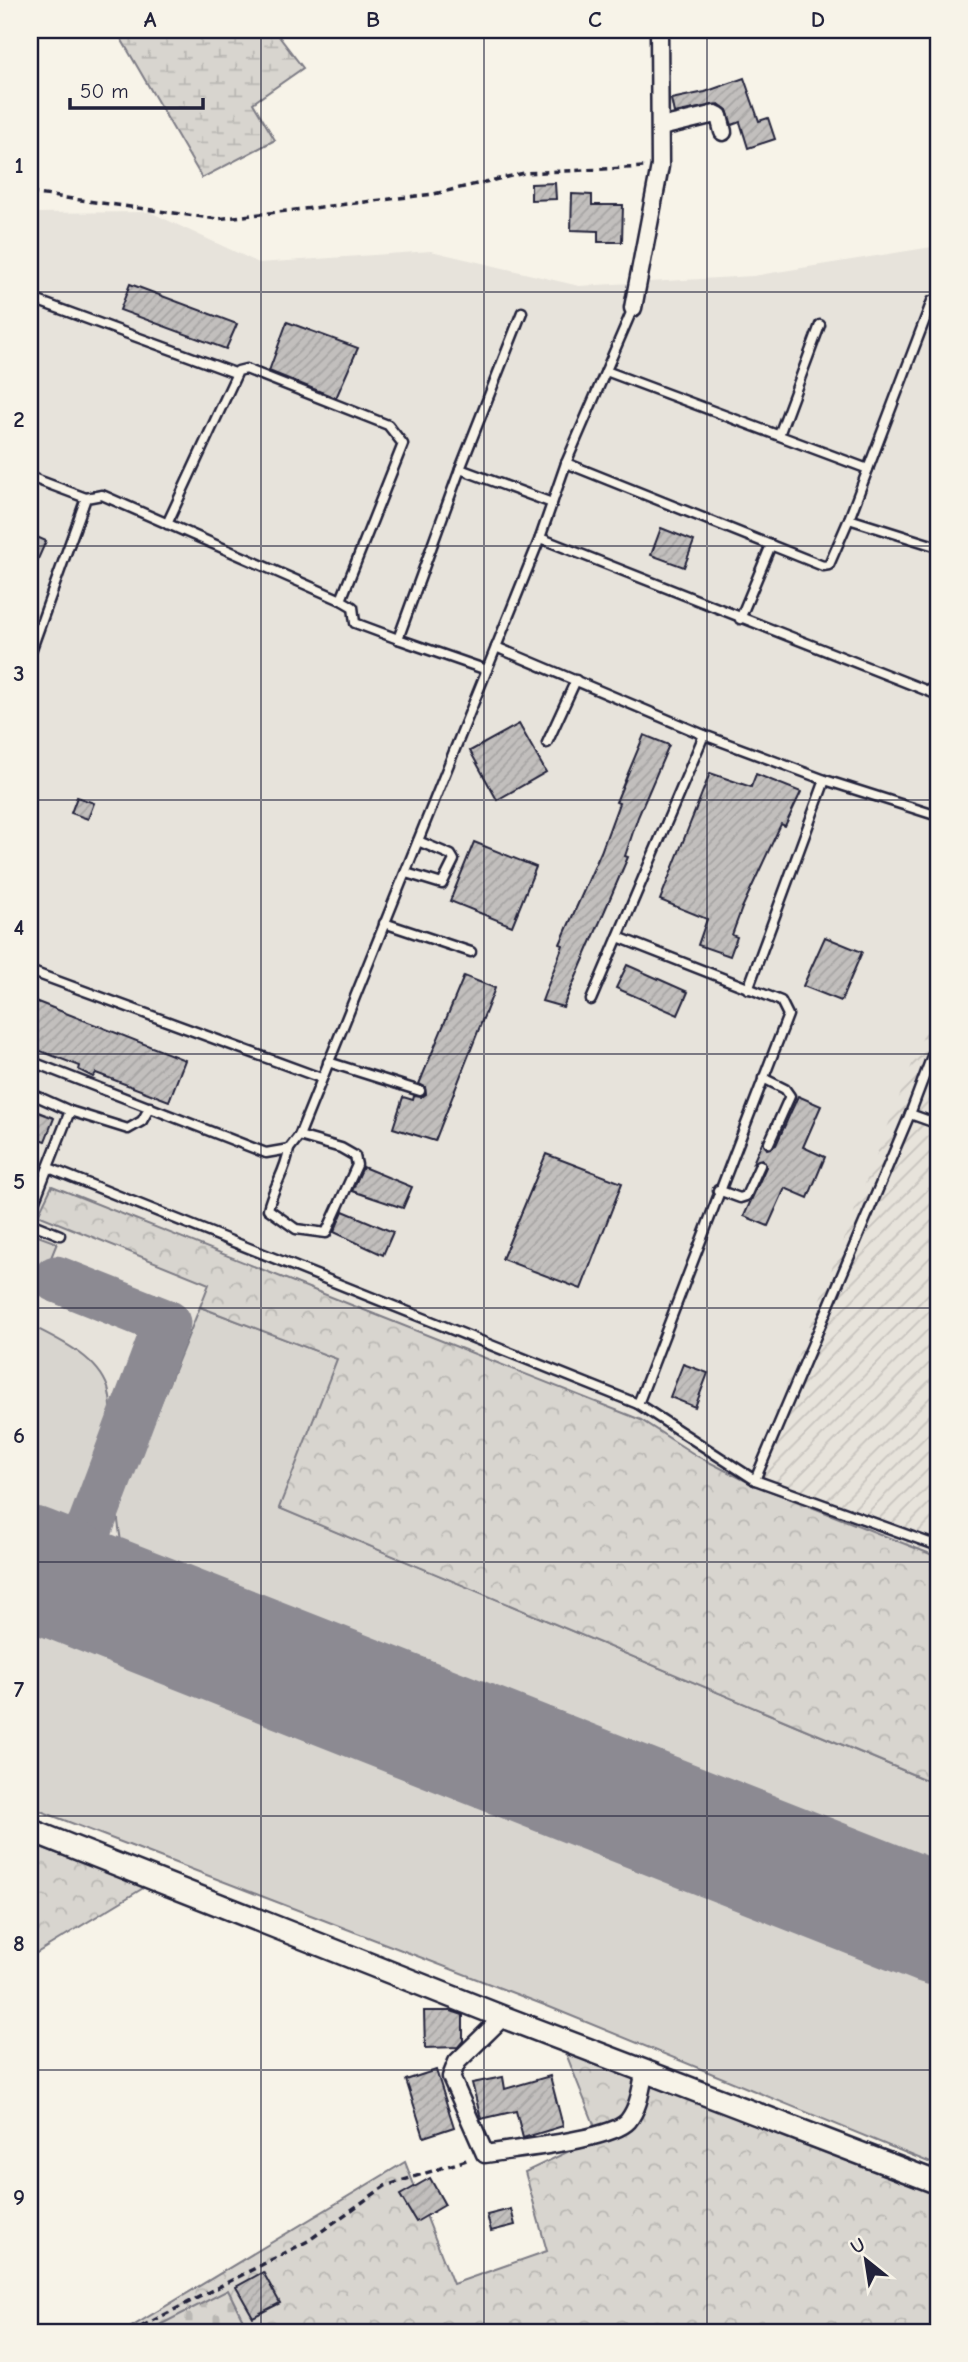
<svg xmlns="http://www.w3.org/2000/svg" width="968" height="2362" font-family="'Comic Neue',sans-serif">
	<defs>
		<pattern id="industrial-furrows" width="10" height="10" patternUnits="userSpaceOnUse" patternTransform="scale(1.75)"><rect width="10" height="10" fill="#e7e3db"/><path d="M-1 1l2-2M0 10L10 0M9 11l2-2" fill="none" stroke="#c6c2bd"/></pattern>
		<pattern id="forest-crowns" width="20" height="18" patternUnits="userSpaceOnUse" patternTransform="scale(1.75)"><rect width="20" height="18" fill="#d8d5cf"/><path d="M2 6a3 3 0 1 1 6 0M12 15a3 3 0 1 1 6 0" fill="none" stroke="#b9b7b3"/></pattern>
		<pattern id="wetland-marsh" width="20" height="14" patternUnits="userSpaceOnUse" patternTransform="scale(1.75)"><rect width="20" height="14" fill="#d8d5cf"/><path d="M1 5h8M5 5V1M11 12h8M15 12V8" fill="none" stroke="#b9b7b3"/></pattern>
		<pattern id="cemetery-stones" width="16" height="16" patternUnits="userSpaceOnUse" patternTransform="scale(1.75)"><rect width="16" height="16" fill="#d8d5cf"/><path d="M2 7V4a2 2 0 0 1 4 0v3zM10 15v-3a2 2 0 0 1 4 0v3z" fill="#b9b7b3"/></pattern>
		<pattern id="building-hatch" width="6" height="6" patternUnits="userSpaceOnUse" patternTransform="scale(1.75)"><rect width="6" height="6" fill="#c2bfbd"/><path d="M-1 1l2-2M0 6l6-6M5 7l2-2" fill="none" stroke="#a6a4a3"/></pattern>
	</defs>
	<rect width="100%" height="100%" fill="#f7f3e8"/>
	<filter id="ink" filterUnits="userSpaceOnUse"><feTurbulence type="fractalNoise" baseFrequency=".0143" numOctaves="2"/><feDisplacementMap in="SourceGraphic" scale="14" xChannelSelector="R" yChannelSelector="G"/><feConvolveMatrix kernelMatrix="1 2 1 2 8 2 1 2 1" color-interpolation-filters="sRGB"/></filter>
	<g filter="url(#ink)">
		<polygon fill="#e7e3db" points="150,212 259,263 431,251 579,286 753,276 938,246 938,2166 547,2006 30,1807 30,213"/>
		<polygon fill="url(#industrial-furrows)" points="938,998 938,1557 748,1482"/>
		<g fill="#d8d5cf" stroke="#7d7c85" stroke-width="2">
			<polygon points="30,1233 57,1243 30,1309"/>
			<path d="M 200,1307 L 338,1359 L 280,1508 L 938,1785 L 938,1878 L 925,1874 L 876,1880 L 144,1588 C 123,1560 120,1545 117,1510 Z"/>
			<path d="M 30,1325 C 57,1339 97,1356 108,1388 C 111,1399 113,1420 110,1431 C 105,1456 80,1517 56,1528 C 48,1532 38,1533 30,1534 Z"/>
			<polygon points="30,1592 859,1918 893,1952 938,1971 938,2166 547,2006 30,1807"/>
		</g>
		<g fill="url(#forest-crowns)" stroke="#7d7c85" stroke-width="2">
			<polygon points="52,1186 641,1420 697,1456 748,1482 938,1557 938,1785 279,1508 337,1359 200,1307 209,1284 38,1215"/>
			<polygon points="30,1843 145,1887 30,1957"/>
			<polygon points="565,2051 938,2194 938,2332 123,2332 405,2162 453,2284 547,2251 525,2172 599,2137"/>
		</g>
		<polygon fill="url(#wetland-marsh)" stroke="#7d7c85" stroke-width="2" points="116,30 274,30 303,68 253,103 275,140 202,178"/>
		<polygon fill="url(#cemetery-stones)" stroke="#7d7c85" stroke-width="2" points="228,2290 249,2332 146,2332"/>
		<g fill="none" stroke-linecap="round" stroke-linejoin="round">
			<polyline stroke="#8c8a92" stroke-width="47" points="56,1279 167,1323 69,1583"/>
			<polyline stroke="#8c8a92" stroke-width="121" points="30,1567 938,1925"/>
		</g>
		<g fill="url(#building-hatch)" stroke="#22223b" stroke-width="2">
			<polygon points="744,78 759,121 768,118 775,139 748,148 740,122 732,125 727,110 719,104 674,113 671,99 705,92"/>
			<polygon points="555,183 556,199 531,200 531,184"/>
			<polygon points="572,194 592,195 592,205 623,205 622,242 598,242 598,231 571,230"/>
			<polygon points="130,284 237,324 226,349 120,310"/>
			<polygon points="287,322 358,348 336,398 269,371"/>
			<polygon points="661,528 694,541 684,567 651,555"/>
			<polygon points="30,534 46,541 30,577"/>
			<polygon points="519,724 546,772 497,800 470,751"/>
			<polygon points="644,735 669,745 638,817 625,856 628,857 563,1007 542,1001 563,945 560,944 601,852 619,803 616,802"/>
			<polygon points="710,773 751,787 756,774 801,792 785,826 781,824 742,908 732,935 737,937 730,956 698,945 707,919 660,900"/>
			<polygon points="77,797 94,803 88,819 71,813"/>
			<polygon points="474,842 536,867 512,926 450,901"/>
			<polygon points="825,937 862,952 841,1001 803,986"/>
			<polygon points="627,965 688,992 678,1015 616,988"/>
			<polygon points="464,976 495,988 435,1141 393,1128 403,1097 413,1100 414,1096 422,1097 426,1094 425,1087 419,1084"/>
			<polygon points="30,999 185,1060 169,1101 96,1073 93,1077 79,1070 80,1066 30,1047"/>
			<polygon points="798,1096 821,1106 803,1147 825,1157 808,1198 785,1188 768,1226 744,1216 766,1167 762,1159 753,1163 763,1140 767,1149 776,1145"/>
			<polygon points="33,1110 54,1118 45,1141 30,1136"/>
			<polygon points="546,1154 622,1183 581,1289 502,1259"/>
			<polygon points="363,1167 412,1187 403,1208 352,1191"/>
			<polygon points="343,1211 393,1232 383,1255 334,1232"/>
			<polygon points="683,1364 708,1373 695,1407 670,1397"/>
			<polygon points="424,2011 451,2011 463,2015 463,2041 458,2047 425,2048"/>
			<polygon points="436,2070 454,2127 424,2137 406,2080"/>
			<polygon points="550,2076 563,2126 523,2138 516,2111 481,2119 472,2083 503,2077 505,2089"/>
			<polygon points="430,2178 445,2205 416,2222 400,2195"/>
			<polygon points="511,2209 515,2225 491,2231 487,2215"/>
			<polygon points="263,2272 280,2303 253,2317 236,2287"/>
		</g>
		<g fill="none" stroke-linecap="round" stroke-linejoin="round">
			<defs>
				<g id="service">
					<polyline points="30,298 235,373"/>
					<polyline points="606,371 868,469"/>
					<polyline points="779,435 820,325"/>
					<polyline points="566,463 823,566 829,565 849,519 932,301"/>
					<polyline points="460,469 552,503"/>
					<polyline points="30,477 86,498"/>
					<polyline points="849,519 938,547"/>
					<polyline points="167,524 238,371 246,369 388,425 403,444 341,600"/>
					<polyline points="540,538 938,695"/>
					<polyline points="740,619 771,545"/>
					<polyline points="496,647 704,735 825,780 938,816"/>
					<polyline points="30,654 86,498 102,495 341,600 353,607 355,623 398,639"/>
					<polyline points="487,670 398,639 460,469 522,312"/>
					<polyline points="547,743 576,680"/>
					<polyline points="406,873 442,884 454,860 451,855 418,841"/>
					<polyline points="384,923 471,952"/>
					<polyline points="618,937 781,1001 788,1015 638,1404"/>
					<polyline points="30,971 321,1078"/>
					<polyline points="748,989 825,780"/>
					<polyline points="591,1000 704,735"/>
					<polyline points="30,1061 266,1153 289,1149 299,1136 540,538 566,463 633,308"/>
					<polyline points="328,1062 420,1091"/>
					<polyline points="763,1078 785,1089 790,1096 769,1143"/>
					<polyline points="30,1089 32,1094 70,1111 128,1129 142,1121 150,1107"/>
					<polyline points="910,1114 938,1124"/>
					<path d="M 289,1149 C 286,1171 273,1187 268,1209 L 296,1229 L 326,1233 L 357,1165 L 355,1156 L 341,1148 L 299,1136"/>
					<polyline points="49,1168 638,1404 755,1480 938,1546"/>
					<polyline points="718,1190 740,1198 746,1196 760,1165"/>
					<polyline points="30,1213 70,1111"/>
					<polyline points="30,1223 60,1235"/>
					<polyline points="755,1480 910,1114 938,1040"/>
				</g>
				<g id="minor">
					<polyline points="661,127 715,114 719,116 723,132"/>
					<polyline points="633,308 660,166 659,30"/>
					<path d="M 503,2017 L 457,2062 L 451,2077 L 485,2154 C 514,2149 611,2140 628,2121 C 640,2106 641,2087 645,2070"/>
				</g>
				<polyline id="tertiary" points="30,1830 503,2017 938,2183"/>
			</defs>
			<use href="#service" stroke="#22223b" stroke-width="13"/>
			<use href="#minor" stroke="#22223b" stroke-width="21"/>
			<use href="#tertiary" stroke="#22223b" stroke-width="26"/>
			<g stroke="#22223b" stroke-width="3.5" stroke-dasharray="7 5" stroke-linecap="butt">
				<polyline points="30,193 217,219 434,194 524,173 645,167"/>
				<polyline points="30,1867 30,1875"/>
				<polyline points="131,2332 308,2241 385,2186 470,2159"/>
			</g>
			<use href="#service" stroke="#f7f3e8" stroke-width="8"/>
			<use href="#minor" stroke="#f7f3e8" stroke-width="16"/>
			<use href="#tertiary" stroke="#f7f3e8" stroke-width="21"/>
		</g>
	</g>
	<path fill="none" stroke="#22223b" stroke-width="2" stroke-opacity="0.55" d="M 261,30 L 261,2332M 484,30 L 484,2332M 707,30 L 707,2332M 30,292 L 938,292M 30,546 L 938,546M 30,800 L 938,800M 30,1054 L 938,1054M 30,1308 L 938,1308M 30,1562 L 938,1562M 30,1816 L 938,1816M 30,2070 L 938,2070"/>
	<rect width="968" height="2362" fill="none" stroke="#f7f3e8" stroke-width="77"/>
	<g transform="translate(866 2260) rotate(330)" stroke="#f7f3e8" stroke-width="5" paint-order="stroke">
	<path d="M0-5L12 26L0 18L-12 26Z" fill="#22223b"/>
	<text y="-10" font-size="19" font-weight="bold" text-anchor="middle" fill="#22223b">U</text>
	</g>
	<path d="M70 98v10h133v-10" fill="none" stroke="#22223b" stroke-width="3.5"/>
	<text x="80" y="98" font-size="21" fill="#22223b" stroke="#f7f3e8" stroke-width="5" paint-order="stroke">50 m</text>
	<rect x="38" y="38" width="892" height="2286" fill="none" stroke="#22223b" stroke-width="2.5"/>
	<g font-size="23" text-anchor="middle" font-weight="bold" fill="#22223b">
		<text x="150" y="27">A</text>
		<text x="373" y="27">B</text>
		<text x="595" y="27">C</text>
		<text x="818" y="27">D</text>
		<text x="19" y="173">1</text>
		<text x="19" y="427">2</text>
		<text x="19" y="681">3</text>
		<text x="19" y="935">4</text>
		<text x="19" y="1189">5</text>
		<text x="19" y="1443">6</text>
		<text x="19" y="1697">7</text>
		<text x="19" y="1951">8</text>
		<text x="19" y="2205">9</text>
	</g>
</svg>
